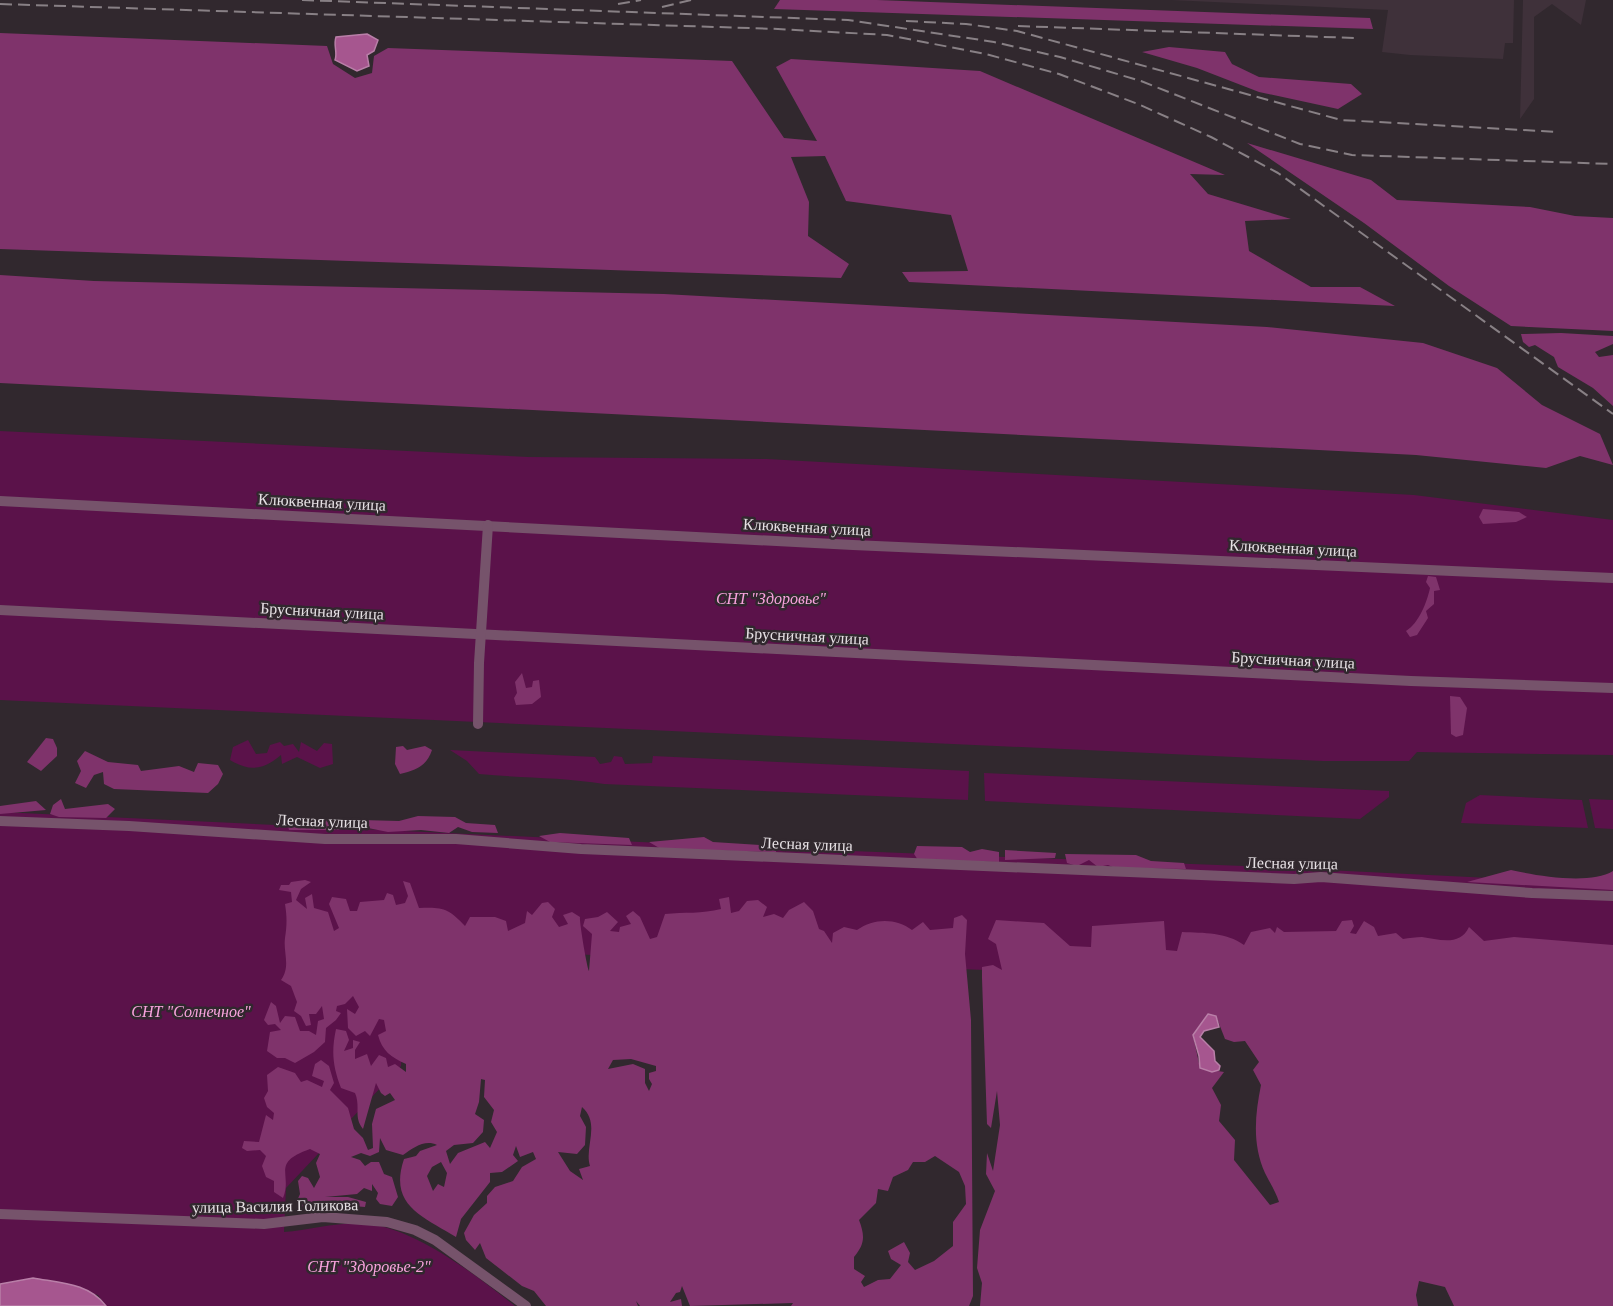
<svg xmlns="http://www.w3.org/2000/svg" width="1613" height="1306" font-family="Georgia,serif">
	<rect width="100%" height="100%" fill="#31282e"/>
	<g fill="#3f313a">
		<polygon points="1171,0 1514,0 1513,43 1505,43 1503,59 1410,55 1382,52 1388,10"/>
		<polygon points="1523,0 1586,0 1581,25 1552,4 1534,17 1534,99 1520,119"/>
	</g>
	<g fill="#5b124a">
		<polygon points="0,431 528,457 767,459 1414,495 1613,520 1613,755 1417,752 1409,761 1323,761 0,700"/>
		<path d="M 248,740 L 256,754 L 267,753 L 270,745 L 280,742 L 284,746 L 293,744 L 299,752 L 301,742 L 317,751 L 324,743 L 332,744 L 333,764 L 320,768 L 297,757 L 282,764 L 281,755 C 263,770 250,772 230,760 L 233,747 Z"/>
		<path d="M 450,750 L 595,757 L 600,764 L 611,762 L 614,756 L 622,757 L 625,764 L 652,763 L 653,756 L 969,771 L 968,800 L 604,784 C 563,777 521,778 479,774 L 467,761 Z"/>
		<polygon points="984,773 1389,791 1389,797 1360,819 985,801"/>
		<polygon points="1480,795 1582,800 1588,828 1461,823 1466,803"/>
		<polygon points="1589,799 1613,800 1613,829 1595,828"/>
		<path d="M 0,812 L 746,847 L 1244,866 L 1613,884 L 1613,994 L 411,948 L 401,1066 L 286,1188 L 284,1232 C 313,1230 346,1219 376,1225 C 424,1235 477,1276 515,1306 L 106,1306 L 98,1295 L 33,1278 L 0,1284 Z"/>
	</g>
	<g fill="#7f336b" fill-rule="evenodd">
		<polygon points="780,0 877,0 1370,18 1373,29 774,9"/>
		<polygon points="0,33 327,46 333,64 355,78 372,73 374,56 388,48 732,61 784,138 817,141 776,67 791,59 980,71 1225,175 1190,174 1208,194 1291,219 1245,221 1249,251 1311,287 1360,287 1395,306 909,282 902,272 968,271 951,215 846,201 825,156 791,157 809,202 808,236 849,264 841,278 0,249"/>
		<polygon points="1169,47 1225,52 1232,64 1259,77 1351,84 1362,94 1338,109 1259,92 1197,68 1142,52"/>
		<polygon points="1247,143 1371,180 1397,200 1530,207 1575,216 1613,218 1613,331 1511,326 1449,286 1364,223"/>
		<polygon points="0,275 94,281 664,294 1267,327 1423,343 1497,368 1542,405 1600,434 1613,465 1580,456 1546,468 1416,455 0,383"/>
		<polygon points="1561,333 1613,336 1613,344 1595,352 1599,357 1613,355 1613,406 1593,388 1558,367 1554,357 1535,345 1529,347 1523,342 1521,334"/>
		<polygon points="1483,509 1519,512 1527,517 1516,522 1483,524 1479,517"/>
		<path d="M 1428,576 L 1436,577 L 1440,590 L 1434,591 L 1434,604 L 1426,611 L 1428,618 L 1417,635 L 1410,637 L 1406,631 C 1419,623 1427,602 1430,588 L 1426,582 Z"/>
		<polygon points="522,673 526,688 532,687 533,681 539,680 541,697 532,704 516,705 514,698 517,693 515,682"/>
		<polygon points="1450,696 1460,697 1467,708 1463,735 1456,737 1451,734"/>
		<polygon points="46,738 53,739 57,748 57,756 41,771 27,762"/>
		<path d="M 403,746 L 407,750 L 425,746 L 432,750 C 427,766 416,770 400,774 L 395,764 L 396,747 Z"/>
		<polygon points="85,751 108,762 138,765 141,771 179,766 194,772 198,763 218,765 223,774 218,784 208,793 114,789 104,784 103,772 94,775 86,788 75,783 81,771 77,761"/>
		<polygon points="61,799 65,809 108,804 115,809 106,818 59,817 50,814 53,805"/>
		<polygon points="36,801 46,810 0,814 0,806"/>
		<polygon points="418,816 455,817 466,823 495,825 498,833 472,832 458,827 449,833 421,830 388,832 358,826 337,830 289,830 286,818 399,821"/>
		<polygon points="560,833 629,838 632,845 550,842 539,836"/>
		<polygon points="704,837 713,842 777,846 776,852 661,849 649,842"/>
		<polygon points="917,846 962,847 970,852 982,849 999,852 999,862 918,860 914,854"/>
		<polygon points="1005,850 1056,853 1055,858 1005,860"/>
		<polygon points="1065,854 1136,855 1151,861 1184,863 1186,869 1115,868 1108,865 1098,867 1089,860 1077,866 1067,863"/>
		<path d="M 1511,870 C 1538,876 1590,885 1613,871 L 1613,890 L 1467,882 Z"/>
		<path d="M 305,880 L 311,882 L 301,889 L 296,900 L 307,909 L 305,898 L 312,894 L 314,908 L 328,912 L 334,931 L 339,928 L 329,904 L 332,897 L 346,899 L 350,911 L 357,911 L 360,902 L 384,900 L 387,893 L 393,895 L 396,905 L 405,903 L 408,896 L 403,881 L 410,883 L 419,908 C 443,907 448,908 465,926 L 470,917 L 495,917 L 506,921 L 508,931 L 525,923 L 527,911 L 532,915 L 542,903 L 548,902 L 555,909 L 552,917 L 559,927 L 568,924 L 563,915 L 572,912 L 580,917 C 579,921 587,968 589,971 L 592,934 L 583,926 L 585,919 L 598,917 L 607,912 L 618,922 L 610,931 L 619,932 L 620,927 L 631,924 L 626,916 L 633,911 L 640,917 L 650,939 L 657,937 L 665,914 C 684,912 702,914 721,909 L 719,899 L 729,897 L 731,913 L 739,911 L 747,901 L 758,900 L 767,907 L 763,917 L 774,914 L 783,918 L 789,910 L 804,902 L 813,911 L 819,929 L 824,931 L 832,943 L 833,933 L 844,927 L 857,930 C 874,918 896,918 912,930 L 923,922 L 930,930 L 953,928 L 954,918 L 962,915 L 967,920 L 965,954 L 971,1020 L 973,1296 L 969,1306 L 791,1306 L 793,1303 L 690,1306 L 682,1286 L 680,1292 L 676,1293 L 670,1302 L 681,1299 L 682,1306 L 640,1306 L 636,1301 L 638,1306 L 546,1306 L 534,1291 L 522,1286 L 486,1258 L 480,1243 L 475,1250 L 466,1240 L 464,1233 L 474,1215 L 487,1203 L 487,1196 L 495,1187 L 513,1181 L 522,1167 L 536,1159 L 533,1152 L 520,1157 L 516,1146 L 513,1155 L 518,1161 L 502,1172 L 490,1173 L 490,1182 L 461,1219 L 456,1237 C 424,1217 388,1206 404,1159 L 416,1156 L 420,1151 L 437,1145 C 425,1139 413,1148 403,1155 L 386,1150 L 380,1138 L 379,1152 L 370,1156 L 361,1153 L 351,1157 L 360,1160 L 365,1166 L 371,1162 L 379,1162 L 384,1174 L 392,1177 L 398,1197 L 392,1206 L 380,1204 L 376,1199 L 378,1193 L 372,1184 L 372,1191 L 364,1188 L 357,1194 L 325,1197 L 348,1197 L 366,1202 L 365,1207 L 316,1203 L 301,1207 L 296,1203 L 300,1194 L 298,1181 L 302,1176 L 308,1178 L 314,1188 L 320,1177 L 316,1163 L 320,1154 L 310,1149 C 270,1163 293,1174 283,1198 L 274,1192 L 274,1181 L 266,1177 L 262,1166 L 266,1156 L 260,1150 L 247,1151 L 242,1148 L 244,1141 L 259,1142 L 266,1115 L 273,1120 L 274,1113 L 267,1107 L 264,1098 L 268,1091 L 267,1075 L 278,1067 L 295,1073 L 301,1082 L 307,1080 L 322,1087 L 324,1081 L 312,1076 L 315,1064 L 321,1060 L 329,1066 L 334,1083 L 330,1090 L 348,1108 L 354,1129 L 363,1138 L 368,1150 L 373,1148 L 372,1124 L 376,1109 L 395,1100 L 390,1093 L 385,1096 L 381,1093 L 376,1083 L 363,1129 C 353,1117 361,1107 355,1093 L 341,1088 C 333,1067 331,1052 336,1029 L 346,1031 L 349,1040 L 344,1051 L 353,1048 L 353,1040 L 360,1042 L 355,1050 L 355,1059 L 367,1054 L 371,1066 L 379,1055 L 386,1058 L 388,1067 L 395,1064 L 406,1072 L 406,1064 C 391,1057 382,1051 378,1035 L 386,1031 L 384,1020 L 379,1019 L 370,1036 L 365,1031 L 356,1036 L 348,1028 L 347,1009 L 355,1014 L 359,1007 L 353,996 L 345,1004 L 337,1006 L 336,1011 L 341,1013 L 336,1020 L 326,1028 L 325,1042 L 314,1052 L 295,1063 L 285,1058 L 277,1058 L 267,1051 L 270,1032 L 281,1030 L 275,1024 L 268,1025 L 264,1020 L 271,1002 L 276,1006 L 280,1023 L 285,1016 L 295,1017 L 300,1031 L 309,1031 L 316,1035 L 318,1021 L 324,1019 L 322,1006 L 316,1014 L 309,1014 L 311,1025 L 306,1026 L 301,1016 L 294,1011 L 297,1002 L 291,986 L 281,980 C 291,966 283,953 285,938 C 287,925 287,917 285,904 L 292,902 L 291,892 L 279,890 L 281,885 L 289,885 L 291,882 ZM 631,1059 L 656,1066 L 656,1071 L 649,1073 L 649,1079 L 652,1084 L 649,1091 L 645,1083 L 645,1069 L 633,1064 L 608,1069 L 613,1060 ZM 481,1079 L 485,1080 L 484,1097 L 494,1110 L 491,1122 L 497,1132 L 490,1148 L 485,1142 L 458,1153 L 450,1164 L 446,1151 L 454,1145 L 473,1143 L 483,1132 L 484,1120 L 475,1114 L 479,1102 ZM 582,1107 C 601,1124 584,1147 590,1166 L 579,1169 L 583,1180 L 570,1171 L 558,1152 L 577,1154 L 585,1145 L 586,1127 L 580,1116 ZM 935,1156 L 959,1172 L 965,1186 L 966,1204 L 953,1222 L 953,1246 L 934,1261 L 915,1270 L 908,1262 L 910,1253 L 904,1242 L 888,1251 L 891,1259 L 901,1265 L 890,1279 L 878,1280 L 864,1287 L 861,1282 L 865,1276 L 854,1269 L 854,1257 C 865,1244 865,1236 859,1220 L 876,1203 L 878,1189 L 888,1191 L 893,1177 L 908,1170 L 913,1162 L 925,1162 ZM 441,1162 L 447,1173 L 444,1187 L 438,1184 L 433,1191 L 427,1176 L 432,1167 Z"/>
		<path d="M 996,920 L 1044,923 L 1070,946 L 1091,947 L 1092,926 L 1164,921 L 1166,950 L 1177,951 L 1182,932 C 1204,933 1226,932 1244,945 L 1251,932 L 1270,928 L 1275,933 L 1277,927 L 1284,932 L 1336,931 L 1342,921 L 1352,920 L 1354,926 L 1350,933 L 1356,934 L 1364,921 L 1374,927 L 1378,936 L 1396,933 L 1403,939 C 1409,938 1416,937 1422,937 C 1438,939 1460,947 1469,927 L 1484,941 L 1514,937 L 1613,945 L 1613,1306 L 1454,1306 L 1445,1287 L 1419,1281 L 1416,1295 L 1418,1306 L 980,1306 L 982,1283 L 977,1268 L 980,1230 L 995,1191 L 986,1174 L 987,1153 L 993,1171 L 1000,1125 L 997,1091 L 991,1128 L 987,1124 L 982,978 L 982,967 L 993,965 L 1002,970 L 996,944 L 988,939 ZM 1216,1016 L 1225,1039 L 1234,1042 L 1245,1041 L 1259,1062 L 1253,1070 L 1261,1085 C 1255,1115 1252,1144 1265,1173 C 1270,1183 1276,1192 1279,1202 L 1270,1205 L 1234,1160 L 1235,1140 L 1219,1121 L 1221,1105 L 1212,1088 L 1224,1072 L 1200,1068 L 1193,1035 Z"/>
	</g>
	<g fill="#a6568f" stroke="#b97fa8" stroke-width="1.5">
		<path d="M 367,34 L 378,40 L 374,51 L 367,55 L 369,66 L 357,71 L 335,60 C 338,52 333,46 336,37 Z"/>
		<polygon points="1208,1014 1216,1016 1219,1027 1204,1031 1200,1037 1214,1051 1215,1061 1220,1066 1219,1070 1212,1072 1200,1068 1199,1056 1193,1035"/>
		<path d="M 33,1278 C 60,1283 89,1283 106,1306 L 0,1306 L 0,1284 Z"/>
	</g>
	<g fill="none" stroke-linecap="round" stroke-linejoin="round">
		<g stroke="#76536b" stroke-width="10">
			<polyline points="0,501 853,545 1613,578"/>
			<polyline points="0,610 1411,681 1613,688"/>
			<polyline points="478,724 479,663 488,525"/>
			<polyline points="0,821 129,826 325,839 456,839 581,849 1294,879 1321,877 1532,893 1613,896"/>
			<polyline points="0,1214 264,1224 323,1217 387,1222 415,1230 435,1240 526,1306"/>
		</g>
		<g stroke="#888085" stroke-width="2" stroke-dasharray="12 6" stroke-linecap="butt">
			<polyline points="302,0 848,20 994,42 1060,57 1141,81 1300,144 1352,155 1613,164"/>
			<polyline points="0,4 778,29 887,35 986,54 1059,74 1138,104 1211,137 1278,173 1613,414"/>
			<polyline points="618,4 641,0"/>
			<polyline points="662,7 691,0"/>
			<polyline points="906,21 966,24 1017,31 1341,120 1559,132"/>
			<polyline points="1018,26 1354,38"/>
		</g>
	</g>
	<g text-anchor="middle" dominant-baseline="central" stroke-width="5" stroke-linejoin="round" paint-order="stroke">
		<g font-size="16" fill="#e6e0e4" stroke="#31282e">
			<text transform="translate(322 502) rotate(3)">Клюквенная улица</text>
			<text transform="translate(807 527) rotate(3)">Клюквенная улица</text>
			<text transform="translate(1293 548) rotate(3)">Клюквенная улица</text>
			<text transform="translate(322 611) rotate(3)">Брусничная улица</text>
			<text transform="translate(807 636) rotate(3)">Брусничная улица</text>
			<text transform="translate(1293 660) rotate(3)">Брусничная улица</text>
			<text transform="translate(322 821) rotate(2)">Лесная улица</text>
			<text transform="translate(807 844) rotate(2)">Лесная улица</text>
			<text transform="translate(1292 863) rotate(1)">Лесная улица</text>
			<text transform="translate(275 1206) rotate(-1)">улица Василия Голикова</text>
		</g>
		<g font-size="16" font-style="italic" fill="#f9a3de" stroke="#31282e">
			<text x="771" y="598">СНТ "Здоровье"</text>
			<text x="191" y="1011">СНТ "Солнечное"</text>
			<text x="369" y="1266">СНТ "Здоровье-2"</text>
		</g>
	</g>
</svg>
